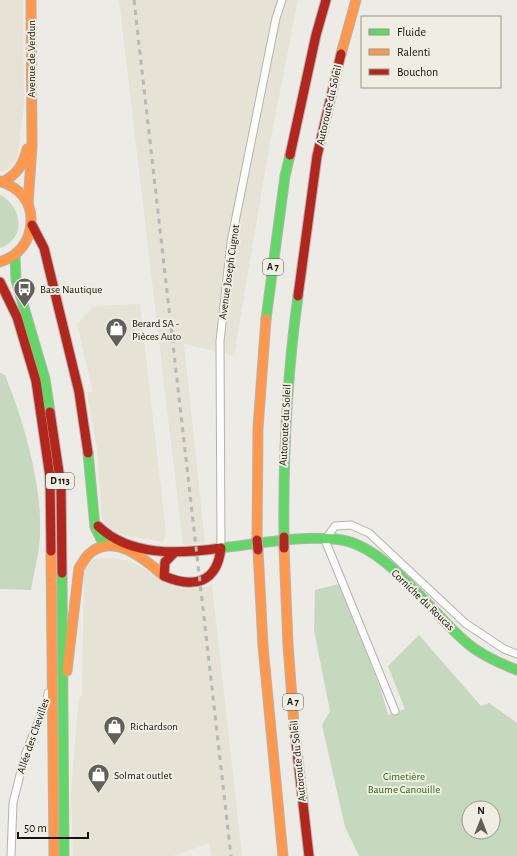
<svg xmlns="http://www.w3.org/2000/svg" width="517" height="856" font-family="'Alegreya Sans',sans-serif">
	<rect width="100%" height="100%" fill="#ecebe6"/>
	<g fill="#e6e2d5">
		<polygon points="0,0 23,0 24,106 17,159 7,170 0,172"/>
		<polygon points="119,0 298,0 269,148 234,356 184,344 205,543 183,545"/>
		<polygon points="140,304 166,533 163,542 123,535 108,528 102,519 97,448 87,393 93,392 77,324 94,306"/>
		<polygon points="112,558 130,561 182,589 212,586 242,856 211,856 209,843 173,856 73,856 71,790 79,697 82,696 84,566 93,559"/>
	</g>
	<g fill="#c6d8be" fill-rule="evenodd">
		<path d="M 0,195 C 22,206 27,239 0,248 Z"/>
		<path d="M 0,373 L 5,375 C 23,419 42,484 40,532 C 40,551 34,571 31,590 L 0,589 Z"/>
		<path d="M 339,584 L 380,687 L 388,715 L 405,709 L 388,666 L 419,635 L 481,706 L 489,703 L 517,723 L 517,856 L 359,856 L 345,827 L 322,725 L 330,711 L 314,630 L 315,590 ZM 469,808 L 493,808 L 493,832 L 469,832 Z"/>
	</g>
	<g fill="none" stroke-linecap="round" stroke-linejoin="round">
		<defs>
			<g id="street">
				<polyline points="221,548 220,341 231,242 276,18 282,0"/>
				<polyline points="395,711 325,540 335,526 351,525 369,533 465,623 504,649 517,654"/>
				<polyline points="11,856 13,803 25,755 47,700 48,693"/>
			</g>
			<g id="fast">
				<polyline points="15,256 16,280 45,379 50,412"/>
				<polyline points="266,319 285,176 290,155"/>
				<polyline points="88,453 95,527 101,539 108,545"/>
				<path d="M 284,537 C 283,456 287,376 298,296"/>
				<path d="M 221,548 C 257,544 307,534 342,540 C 388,548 431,613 467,643 C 481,655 499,663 517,670"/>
				<polyline points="62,573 64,856"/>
			</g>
			<g id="slow">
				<polyline points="341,54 356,0"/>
				<path d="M 0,181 C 9,185 17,188 23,196 C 37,214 32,242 14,255 C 10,258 5,260 0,262"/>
				<path d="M 2,182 C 17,175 23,165 27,149"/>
				<polyline points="28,204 32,146 31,0"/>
				<polyline points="257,540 258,428 266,319"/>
				<polyline points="284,548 288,645 294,725"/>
				<polyline points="258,550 263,646 283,856"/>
				<polyline points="51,551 54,856"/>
				<path d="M 67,671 L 79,568 C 82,564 84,559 88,555 C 112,531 145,559 164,576"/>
			</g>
			<g id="jam">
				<polyline points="290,155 316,35 326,0"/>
				<polyline points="32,225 44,248 79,392 88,453"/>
				<polyline points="0,282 17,317 36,381 50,477 51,551"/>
				<polyline points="298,296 317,156 341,54"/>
				<polyline points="50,412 61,486 62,573"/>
				<path d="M 98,526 C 130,557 180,554 221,548 C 217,583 194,589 164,576 L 165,562 L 175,552"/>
				<polyline points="294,725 309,856"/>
			</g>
		</defs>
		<use href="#street" stroke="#b4b3af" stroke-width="9"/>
		<use href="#fast" stroke="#b4b3af" stroke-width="11"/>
		<use href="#slow" stroke="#b4b3af" stroke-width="11"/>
		<use href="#jam" stroke="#b4b3af" stroke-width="11"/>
		<use href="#street" stroke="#fcfcfb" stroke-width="7"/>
		<use href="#fast" stroke="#63d668" stroke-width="9"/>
		<use href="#slow" stroke="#ff974d" stroke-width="9"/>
		<use href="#jam" stroke="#b3261e" stroke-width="9"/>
		<polyline stroke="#b7b7b6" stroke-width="3" stroke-dasharray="5 5" stroke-linecap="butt" points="134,0 231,856"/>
		<defs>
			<g id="jam-bridge">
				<polyline points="284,537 284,548"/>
				<polyline points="257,540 258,550"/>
			</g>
		</defs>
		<use href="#jam-bridge" stroke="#b4b3af" stroke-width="11" stroke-linecap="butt"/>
		<use href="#jam-bridge" stroke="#b3261e" stroke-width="9"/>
	</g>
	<defs>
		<symbol id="bus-pin" viewBox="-11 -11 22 30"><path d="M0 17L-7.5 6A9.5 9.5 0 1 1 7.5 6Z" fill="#605f5a" stroke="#f0ede2"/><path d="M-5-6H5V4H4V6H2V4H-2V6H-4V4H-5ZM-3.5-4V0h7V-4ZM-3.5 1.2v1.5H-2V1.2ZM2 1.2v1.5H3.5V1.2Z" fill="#fff"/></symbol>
		<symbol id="shop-pin" viewBox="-11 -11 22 30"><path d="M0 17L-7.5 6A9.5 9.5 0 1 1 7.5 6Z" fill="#605f5a" stroke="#f0ede2"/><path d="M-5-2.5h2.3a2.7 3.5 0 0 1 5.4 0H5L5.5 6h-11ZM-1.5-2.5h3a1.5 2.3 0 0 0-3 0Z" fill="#fff"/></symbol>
	</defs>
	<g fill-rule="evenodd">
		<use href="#bus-pin" x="12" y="276" width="25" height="34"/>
		<use href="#shop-pin" x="104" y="316" width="25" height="34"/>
		<use href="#shop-pin" x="102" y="714" width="25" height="34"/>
		<use href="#shop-pin" x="86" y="762" width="25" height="34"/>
	</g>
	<g text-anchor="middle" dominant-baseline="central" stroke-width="4" stroke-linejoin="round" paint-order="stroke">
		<g fill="#f0ede2" stroke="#56544e" stroke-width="1">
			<rect x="263" y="259" width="20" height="16" rx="3"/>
			<rect x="46" y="473" width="28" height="16" rx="3"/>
			<rect x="283" y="694" width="20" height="16" rx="3"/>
		</g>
		<g font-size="10" font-weight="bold" fill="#14130f">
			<text x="273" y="267">A 7</text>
			<text x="60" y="481">D 113</text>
			<text x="293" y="702">A 7</text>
		</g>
		<g font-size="11" fill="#14130f" stroke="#f0ede2">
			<text transform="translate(31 59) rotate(-90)">Avenue de Verdun</text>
			<text transform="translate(329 105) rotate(-77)">Autoroute du Soleil</text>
			<text transform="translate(229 272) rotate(-82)">Avenue Joseph Cugnot</text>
			<text transform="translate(285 425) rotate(-87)">Autoroute du Soleil</text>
			<text transform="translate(423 600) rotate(44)">Corniche du Roucas</text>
			<text transform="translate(33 736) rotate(-71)">Allée des Chevilles</text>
			<text transform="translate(298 761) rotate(-96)">Autoroute du Soleil</text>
		</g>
		<g font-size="11" fill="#14130f" stroke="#f0ede2" text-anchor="start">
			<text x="40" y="289">Base Nautique</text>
			<text x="132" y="323">Berard SA -<tspan x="132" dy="13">Pièces Auto</tspan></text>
			<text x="130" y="726">Richardson</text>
			<text x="114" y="775">Solmat outlet</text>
		</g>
		<g font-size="11" fill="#2b6714" stroke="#f0ede2">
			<text x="404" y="776">Cimetière<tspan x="404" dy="13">Baume Canouille</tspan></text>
		</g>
	</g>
	<rect x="361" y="16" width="140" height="72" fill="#f0ede2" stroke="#98968e"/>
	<rect x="369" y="29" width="20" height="6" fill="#63d668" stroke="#98968e"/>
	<text x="397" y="36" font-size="12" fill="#14130f">Fluide</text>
	<rect x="369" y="49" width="20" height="6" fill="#ff974d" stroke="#98968e"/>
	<text x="397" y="56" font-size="12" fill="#14130f">Ralenti</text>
	<rect x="369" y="69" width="20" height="6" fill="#b3261e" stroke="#98968e"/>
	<text x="397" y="76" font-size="12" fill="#14130f">Bouchon</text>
	<g transform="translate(481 820)"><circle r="19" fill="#f0ede2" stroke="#98968e"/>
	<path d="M0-3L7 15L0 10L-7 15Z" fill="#605f5a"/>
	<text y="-6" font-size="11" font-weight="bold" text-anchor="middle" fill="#14130f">N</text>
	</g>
	<path d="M18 832v6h70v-6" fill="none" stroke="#14130f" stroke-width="2"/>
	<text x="24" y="832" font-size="12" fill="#14130f" stroke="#f0ede2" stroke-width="3" paint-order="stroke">50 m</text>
</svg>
